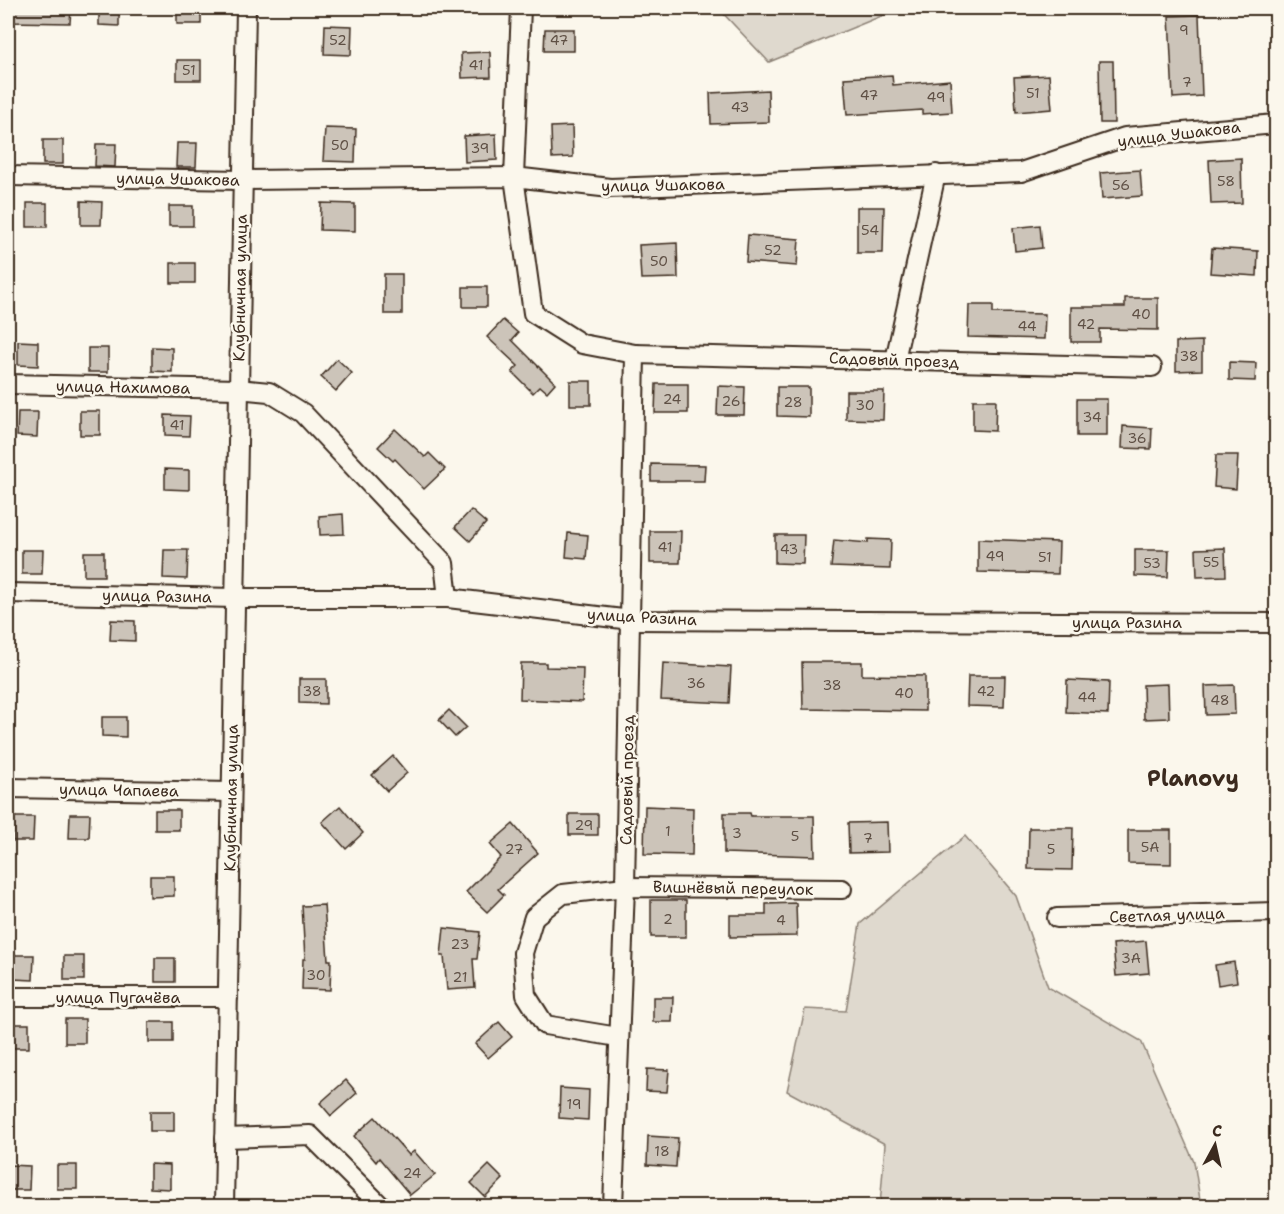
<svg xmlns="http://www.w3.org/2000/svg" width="1284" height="1214" font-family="'Shantell Sans',sans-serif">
	<rect width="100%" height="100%" fill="#fbf7ec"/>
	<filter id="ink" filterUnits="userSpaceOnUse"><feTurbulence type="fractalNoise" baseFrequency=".0167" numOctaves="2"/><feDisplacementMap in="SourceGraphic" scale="12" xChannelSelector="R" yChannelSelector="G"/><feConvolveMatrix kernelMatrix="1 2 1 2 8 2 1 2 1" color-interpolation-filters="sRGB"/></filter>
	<g filter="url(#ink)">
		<g fill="#dfd9ce" stroke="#8d8276" stroke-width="1.5">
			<polygon points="718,8 1065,8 1051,12 896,10 769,62"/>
			<polygon points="965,836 1016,896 1048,987 1141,1041 1194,1162 1201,1206 880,1206 885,1144 787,1091 805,1009 846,1011 860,924"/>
		</g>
		<g fill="#ccc4b9" stroke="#3b2a1e" stroke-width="1.5">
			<polygon points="8,8 71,8 70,23 8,22"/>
			<polygon points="99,8 119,8 119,26 99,25"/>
			<rect x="177" y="8" width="24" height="16"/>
			<polygon points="1199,15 1202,96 1173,98 1169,16"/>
			<polygon points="325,25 352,26 351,55 324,54"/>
			<polygon points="545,29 574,29 574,51 544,51"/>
			<polygon points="490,52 491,77 462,78 461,53"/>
			<rect x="177" y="60" width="24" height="20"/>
			<polygon points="1099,61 1113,61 1114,123 1100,123"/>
			<polygon points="892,75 893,85 950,80 952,112 922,114 922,110 847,115 844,78"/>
			<polygon points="1049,75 1052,109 1016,112 1014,77"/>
			<polygon points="768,90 769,122 711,124 710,93"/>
			<polygon points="572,126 573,157 552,158 551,127"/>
			<polygon points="325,128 356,129 355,162 323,161"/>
			<polygon points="496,134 497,160 465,162 464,136"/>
			<rect x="43" y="140" width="20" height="24"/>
			<polygon points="177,143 197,143 196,167 176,167"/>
			<polygon points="96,144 116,144 115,167 95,166"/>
			<polygon points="1241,158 1242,203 1211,204 1209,160"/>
			<polygon points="1140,170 1142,196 1102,199 1100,173"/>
			<polygon points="81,201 102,202 101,225 81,225"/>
			<rect x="27" y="203" width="20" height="24"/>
			<polygon points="321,203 355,204 355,231 320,230"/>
			<rect x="169" y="206" width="24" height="20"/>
			<polygon points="857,207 884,207 883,253 857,253"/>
			<polygon points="1040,225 1042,248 1015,251 1013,228"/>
			<polygon points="748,235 799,239 797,266 746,262"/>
			<polygon points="677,243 678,278 641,279 639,245"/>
			<polygon points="1212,248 1258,251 1257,276 1210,273"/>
			<rect x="171" y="263" width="24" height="20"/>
			<rect x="384" y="274" width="18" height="40"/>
			<rect x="463" y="287" width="24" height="20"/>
			<polygon points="1125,298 1158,298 1158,330 1100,329 1100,342 1071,342 1071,307 1125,307"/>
			<polygon points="969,305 993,305 993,313 1045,314 1044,339 968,337"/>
			<polygon points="503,320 518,333 512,340 555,383 547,392 540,386 533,393 512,372 518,366 487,337"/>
			<polygon points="18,341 38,342 38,366 18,365"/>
			<polygon points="1202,341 1202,370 1176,371 1176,342"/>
			<polygon points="152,347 172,348 172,372 152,371"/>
			<rect x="88" y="348" width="20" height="24"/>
			<polygon points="337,359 352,373 336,391 321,377"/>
			<polygon points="1229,362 1256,363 1255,381 1229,380"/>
			<rect x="570" y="381" width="21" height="24"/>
			<polygon points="656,384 688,384 688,413 655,413"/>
			<polygon points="718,386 745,387 744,415 717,415"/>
			<polygon points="777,387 809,387 809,417 777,416"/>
			<polygon points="846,391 884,391 883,420 846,419"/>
			<rect x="1077" y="399" width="30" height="37"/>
			<polygon points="973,400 996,400 995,431 973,430"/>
			<rect x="80" y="411" width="20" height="24"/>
			<polygon points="18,412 38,412 37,437 17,436"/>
			<polygon points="165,415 190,416 189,436 165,435"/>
			<polygon points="1123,426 1152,428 1151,449 1122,448"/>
			<polygon points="395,429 425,457 429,453 445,469 424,489 395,459 393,461 378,447"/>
			<polygon points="1216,455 1238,455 1236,489 1214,487"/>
			<polygon points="651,464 705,465 704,481 651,481"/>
			<polygon points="165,469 189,470 189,490 165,489"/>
			<polygon points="471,510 486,523 470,541 455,527"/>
			<polygon points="343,514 344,534 320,535 319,516"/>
			<polygon points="650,531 681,531 680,563 650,563"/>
			<polygon points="568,533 588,535 586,559 566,557"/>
			<polygon points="775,535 804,535 803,564 775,563"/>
			<polygon points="868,539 891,540 890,569 831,567 834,540 868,543"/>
			<polygon points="978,539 1059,542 1058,574 978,572"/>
			<polygon points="1225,548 1226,576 1197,577 1196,549"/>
			<polygon points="22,550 43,550 42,574 22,574"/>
			<polygon points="164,550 188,550 187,579 163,578"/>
			<polygon points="1135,550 1169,550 1168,577 1135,576"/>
			<rect x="84" y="552" width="20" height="24"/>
			<polygon points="111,620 135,621 135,641 110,640"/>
			<polygon points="802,662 862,662 862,675 925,676 925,711 803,709"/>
			<polygon points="521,663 546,663 546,667 583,668 582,702 520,699"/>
			<polygon points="663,663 731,667 729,703 661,700"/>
			<polygon points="968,676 1005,676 1004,707 967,706"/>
			<polygon points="299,679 326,679 326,704 299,703"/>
			<polygon points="1067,680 1109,682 1108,714 1066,712"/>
			<polygon points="1168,684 1169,718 1144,719 1143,685"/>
			<polygon points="1234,685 1235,714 1206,715 1205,686"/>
			<polygon points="449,710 466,727 455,737 439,720"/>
			<polygon points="102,717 126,717 126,737 102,736"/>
			<polygon points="393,756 407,773 387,791 372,775"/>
			<polygon points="340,806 363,833 346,849 322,822"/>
			<polygon points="645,806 693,808 692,855 644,854"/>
			<rect x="155" y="810" width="24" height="20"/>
			<polygon points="724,813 750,813 751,816 814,816 815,856 724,853"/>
			<polygon points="70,814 90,814 89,838 69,838"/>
			<rect x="569" y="814" width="29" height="21"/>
			<polygon points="14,817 34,817 33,841 13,841"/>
			<polygon points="887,822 888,852 849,853 848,823"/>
			<polygon points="513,824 538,853 498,889 504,895 487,912 466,892 501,857 490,844"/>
			<polygon points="1029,828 1073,828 1072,870 1028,869"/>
			<polygon points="1128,830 1171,830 1171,864 1128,863"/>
			<polygon points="150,876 174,876 174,896 150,897"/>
			<rect x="651" y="900" width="35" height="37"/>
			<polygon points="796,903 797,936 730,937 730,915 766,915 766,904"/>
			<polygon points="324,905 328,960 331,960 330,990 302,989 303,959 305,959 302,906"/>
			<polygon points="444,928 480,932 477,959 473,959 475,988 447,990 444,956 441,956"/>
			<polygon points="1146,941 1149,973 1116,976 1113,944"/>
			<polygon points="14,955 34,955 33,980 13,979"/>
			<rect x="64" y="956" width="20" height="24"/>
			<rect x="155" y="958" width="20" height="24"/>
			<polygon points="1234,962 1237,982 1218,985 1215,965"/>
			<polygon points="653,997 673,997 672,1022 653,1022"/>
			<rect x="65" y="1019" width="20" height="24"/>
			<rect x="149" y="1022" width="24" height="20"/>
			<polygon points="499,1022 512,1037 488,1058 475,1044"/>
			<rect x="9" y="1024" width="20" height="24"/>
			<polygon points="647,1069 669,1070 667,1092 646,1091"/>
			<polygon points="346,1080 357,1093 331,1116 320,1103"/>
			<polygon points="560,1088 589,1090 588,1120 559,1118"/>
			<rect x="150" y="1111" width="24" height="20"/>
			<polygon points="375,1117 409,1155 414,1151 435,1175 410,1195 379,1158 376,1162 354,1136"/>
			<polygon points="648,1136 678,1138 676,1167 647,1165"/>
			<polygon points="150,1164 170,1165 170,1189 150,1188"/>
			<polygon points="9,1165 30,1166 29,1190 9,1190"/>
			<rect x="57" y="1165" width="20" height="24"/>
			<polygon points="489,1165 503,1179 485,1197 471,1183"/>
		</g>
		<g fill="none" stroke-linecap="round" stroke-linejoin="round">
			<defs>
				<g id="minor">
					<polyline points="521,8 514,177 533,313 582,344 635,354 625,887 613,1206"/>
					<polyline points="8,176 243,180 514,177 610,188 1021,172 1125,137 1276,124"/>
					<polyline points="635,354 1152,367"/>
					<polyline points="895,360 936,174"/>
					<polyline points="8,384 238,389 269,392 303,413 444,563 448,598"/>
					<polyline points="8,593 235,598 448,598 631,620 1276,623"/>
					<polyline points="8,788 231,792"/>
					<polyline points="1057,918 1276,912"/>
					<polyline points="8,997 228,997"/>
					<polyline points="618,1037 545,1025 526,995 523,953 534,917 563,894 625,887 842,889"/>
					<polyline points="225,1138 310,1135 381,1206"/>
					<polyline points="224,1206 246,8"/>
				</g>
			</defs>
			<use href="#minor" stroke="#3b2a1e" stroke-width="22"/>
			<use href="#minor" stroke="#fbf7ec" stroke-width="18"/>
		</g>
	</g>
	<g text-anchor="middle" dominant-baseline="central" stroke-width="5" stroke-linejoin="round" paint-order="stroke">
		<g font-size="14" fill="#5f5045">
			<text x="1184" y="30">9</text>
			<text x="338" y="40">52</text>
			<text x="559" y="40">47</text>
			<text x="476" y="65">41</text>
			<text x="189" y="70">51</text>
			<text x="1187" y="82">7</text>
			<text x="1033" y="93">51</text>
			<text x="869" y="95">47</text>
			<text x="936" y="97">49</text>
			<text x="740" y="107">43</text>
			<text x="340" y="145">50</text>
			<text x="480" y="148">39</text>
			<text x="1226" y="181">58</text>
			<text x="1121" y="185">56</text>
			<text x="870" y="230">54</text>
			<text x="773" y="250">52</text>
			<text x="659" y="261">50</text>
			<text x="1141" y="314">40</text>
			<text x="1086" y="324">42</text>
			<text x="1027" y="326">44</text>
			<text x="1189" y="356">38</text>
			<text x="672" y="399">24</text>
			<text x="731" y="401">26</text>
			<text x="793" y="402">28</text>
			<text x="865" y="405">30</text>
			<text x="1092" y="417">34</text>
			<text x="177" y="425">41</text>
			<text x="1137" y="438">36</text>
			<text x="665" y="547">41</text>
			<text x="789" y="549">43</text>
			<text x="995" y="556">49</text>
			<text x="1045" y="557">51</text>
			<text x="1211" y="562">55</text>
			<text x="1152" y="563">53</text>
			<text x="696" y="683">36</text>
			<text x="832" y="685">38</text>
			<text x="312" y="691">38</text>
			<text x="986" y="691">42</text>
			<text x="904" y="693">40</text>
			<text x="1087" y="697">44</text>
			<text x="1220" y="700">48</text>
			<text x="584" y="825">29</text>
			<text x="668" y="831">1</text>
			<text x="737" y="833">3</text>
			<text x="795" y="836">5</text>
			<text x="868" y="838">7</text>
			<text x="1150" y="847">5А</text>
			<text x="514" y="849">27</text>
			<text x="1051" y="849">5</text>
			<text x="668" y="919">2</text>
			<text x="781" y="920">4</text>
			<text x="460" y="944">23</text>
			<text x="1131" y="958">3А</text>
			<text x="316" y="975">30</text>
			<text x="460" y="977">21</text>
			<text x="574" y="1104">19</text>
			<text x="662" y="1151">18</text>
			<text x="412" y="1173">24</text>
		</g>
		<g font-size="16" fill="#3b2a1e" stroke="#fbf7ec">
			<text transform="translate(1179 134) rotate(-7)">улица Ушакова</text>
			<text transform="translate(178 179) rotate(1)">улица Ушакова</text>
			<text transform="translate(663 185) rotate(-1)">улица Ушакова</text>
			<text transform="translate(240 288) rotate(-89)">Клубничная улица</text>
			<text transform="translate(894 360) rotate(2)">Садовый проезд</text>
			<text transform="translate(123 387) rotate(1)">улица Нахимова</text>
			<text transform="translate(157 596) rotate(1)">улица Разина</text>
			<text transform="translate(642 617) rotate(3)">улица Разина</text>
			<text x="1127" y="622">улица Разина</text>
			<text transform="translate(627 780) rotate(-89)">Садовый проезд</text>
			<text transform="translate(119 790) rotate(1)">улица Чапаева</text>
			<text transform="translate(231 798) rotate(-89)">Клубничная улица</text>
			<text transform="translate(733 888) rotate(1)">Вишнёвый переулок</text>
			<text transform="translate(1167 915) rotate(-2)">Светлая улица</text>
			<text x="118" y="997">улица Пугачёва</text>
		</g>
		<g font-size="22" font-weight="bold" fill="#3b2a1e" stroke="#fbf7ec">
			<text x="1193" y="778">Planovy</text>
		</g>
	</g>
	<rect width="1284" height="1214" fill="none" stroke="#fbf7ec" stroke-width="30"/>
	<rect x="15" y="15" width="1254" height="1184" fill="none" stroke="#3b2a1e" stroke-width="2" filter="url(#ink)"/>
	<g transform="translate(1215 1145) rotate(8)" stroke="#fbf7ec" stroke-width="4.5" paint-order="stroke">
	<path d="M0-4.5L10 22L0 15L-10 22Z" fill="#3b2a1e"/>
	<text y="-9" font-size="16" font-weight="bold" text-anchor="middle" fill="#3b2a1e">С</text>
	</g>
</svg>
